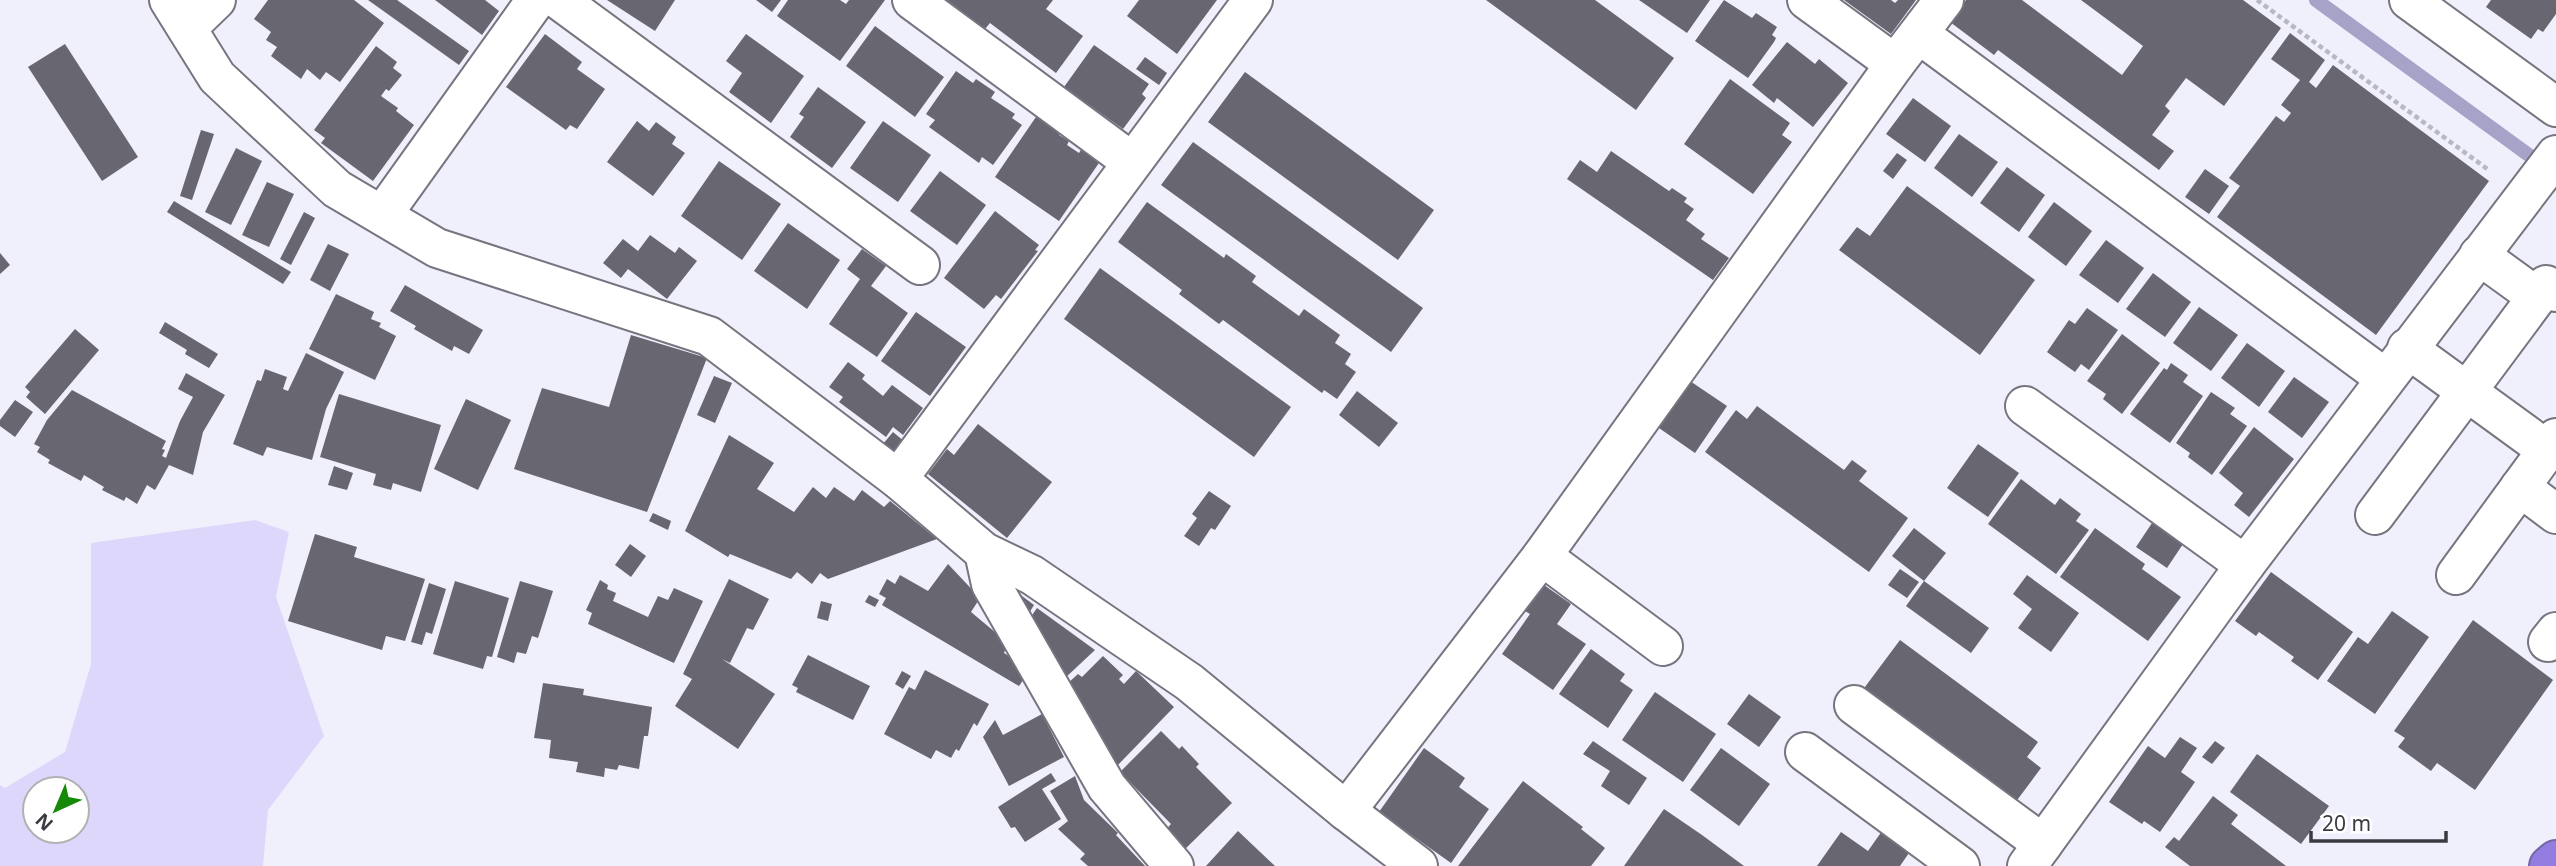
<svg xmlns="http://www.w3.org/2000/svg" width="2556" height="866" font-family="'Noto Sans',sans-serif">
	<rect width="100%" height="100%" fill="#f0effc"/>
	<path fill="#ddd8fb" fill-rule="evenodd" d="M 255,520 L 289,532 L 276,597 L 324,736 L 268,810 L 263,866 L 0,866 L 0,785 L 5,788 L 65,752 L 91,664 L 91,543 ZM 35,789 L 77,789 L 77,831 L 35,831 Z"/>
	<g fill="none" stroke-linecap="round" stroke-linejoin="round">
		<polyline stroke="#a7a2c7" stroke-width="14" points="2316,0 2544,166"/>
	</g>
	<g fill="#676671">
		<polygon points="268,0 354,0 384,23 340,82 326,72 320,80 307,69 301,79 271,56 277,47 266,40 271,32 254,19"/>
		<polygon points="368,0 397,0 469,51 459,65"/>
		<polygon points="435,0 485,0 499,11 482,35"/>
		<polygon points="607,0 675,0 655,31"/>
		<polygon points="756,0 781,0 772,12"/>
		<polygon points="788,0 840,0 846,4 849,0 885,0 840,61 777,16"/>
		<polygon points="947,0 1053,0 1046,9 1083,36 1056,73 990,23 985,29"/>
		<polygon points="1139,0 1217,0 1177,54 1127,16"/>
		<polygon points="1486,0 1595,0 1674,58 1636,110"/>
		<polygon points="1639,0 1710,0 1687,33"/>
		<polygon points="1724,0 1752,18 1756,13 1777,27 1772,35 1776,38 1774,42 1748,78 1695,41"/>
		<polygon points="1844,0 1891,0 1895,3 1898,0 1916,0 1891,34"/>
		<polygon points="1966,0 2022,0 2122,75 2143,46 2081,0 2243,0 2281,28 2224,106 2186,78 2165,106 2170,111 2152,135 2174,151 2159,170 1998,50 1994,55 1950,22"/>
		<polygon points="2491,0 2556,0 2556,14 2543,32 2538,29 2531,39 2486,7"/>
		<polygon points="875,26 944,77 915,117 846,66"/>
		<polygon points="2290,33 2325,60 2309,82 2316,88 2333,65 2489,181 2376,335 2217,217 2240,186 2229,178 2276,116 2284,122 2291,113 2281,105 2300,80 2271,59"/>
		<polygon points="545,34 582,62 577,69 605,89 577,129 570,125 566,130 506,87"/>
		<polygon points="746,34 804,76 771,123 729,92 742,73 726,61"/>
		<polygon points="1787,42 1815,64 1819,59 1848,83 1813,127 1777,98 1774,103 1752,85"/>
		<polygon points="65,44 138,157 102,181 28,67"/>
		<polygon points="1094,45 1149,84 1142,94 1146,98 1123,129 1064,87"/>
		<polygon points="376,46 397,62 393,68 402,75 389,91 386,89 381,96 398,108 396,111 414,125 373,181 321,143 325,138 314,130"/>
		<polygon points="1145,57 1167,73 1159,85 1136,69"/>
		<polygon points="956,71 973,83 976,79 995,92 991,98 1015,114 1012,118 1022,125 993,165 982,157 979,163 929,127 935,120 926,114"/>
		<polygon points="1245,72 1434,210 1398,260 1208,122"/>
		<polygon points="1730,79 1790,123 1782,135 1792,142 1753,194 1684,144"/>
		<polygon points="818,87 866,122 832,168 790,137 804,117 799,114"/>
		<polygon points="1913,98 1951,126 1925,162 1886,134"/>
		<polygon points="1038,114 1062,131 1059,135 1069,141 1067,145 1079,153 1082,148 1101,160 1059,221 995,177"/>
		<polygon points="637,121 649,131 656,122 676,137 672,144 685,153 653,196 607,162"/>
		<polygon points="883,121 931,155 898,202 850,168"/>
		<polygon points="201,130 214,134 192,200 180,196"/>
		<polygon points="1959,134 1998,162 1972,197 1934,168"/>
		<polygon points="1193,142 1423,308 1391,352 1161,185"/>
		<polygon points="236,148 262,161 231,225 205,212"/>
		<polygon points="1611,151 1669,191 1672,188 1687,198 1684,202 1694,209 1686,220 1705,234 1701,239 1729,258 1713,280 1567,179 1580,160 1597,172"/>
		<polygon points="1897,153 1907,160 1893,179 1883,171"/>
		<polygon points="719,161 781,204 742,260 681,216"/>
		<polygon points="2007,167 2045,195 2019,232 1980,203"/>
		<polygon points="2205,169 2229,186 2209,214 2185,197"/>
		<polygon points="940,171 986,205 957,245 910,211"/>
		<polygon points="267,182 294,194 269,247 242,235"/>
		<polygon points="1907,186 2035,280 1980,355 1839,250 1857,227 1870,236"/>
		<polygon points="174,201 291,272 283,284 167,212"/>
		<polygon points="1147,202 1224,258 1226,254 1256,276 1252,282 1299,316 1304,309 1340,335 1335,343 1351,354 1345,364 1356,372 1337,399 1324,390 1322,393 1223,320 1219,324 1179,294 1182,290 1118,242"/>
		<polygon points="2054,202 2092,231 2066,266 2028,237"/>
		<polygon points="995,211 1039,245 1035,250 1038,251 1001,299 996,295 984,309 944,278"/>
		<polygon points="304,212 315,218 291,265 280,259"/>
		<polygon points="788,223 840,260 807,309 754,271"/>
		<polygon points="650,235 675,253 679,247 697,261 667,299 628,269 621,278 603,263 623,239 638,251"/>
		<polygon points="2106,240 2144,268 2118,303 2079,275"/>
		<polygon points="328,244 349,254 330,291 310,280"/>
		<polygon points="862,249 886,266 871,286 908,313 877,357 829,324 860,279 847,269"/>
		<polygon points="0,253 10,265 0,274"/>
		<polygon points="1100,268 1291,407 1254,457 1064,319"/>
		<polygon points="2153,273 2191,302 2165,337 2126,309"/>
		<polygon points="405,285 483,330 469,354 454,346 452,351 414,329 416,326 390,311"/>
		<polygon points="336,294 374,312 371,319 381,323 379,327 396,336 375,380 309,349"/>
		<polygon points="2199,307 2238,335 2211,371 2173,343"/>
		<polygon points="2087,308 2118,330 2089,370 2081,364 2075,372 2047,352 2069,320 2075,324"/>
		<polygon points="916,312 966,347 930,396 881,361"/>
		<polygon points="165,322 218,354 209,368 185,354 187,350 159,333"/>
		<polygon points="75,329 99,350 45,414 26,397 30,392 25,387"/>
		<polygon points="2122,334 2160,363 2122,414 2103,399 2106,394 2087,381"/>
		<polygon points="631,335 707,358 647,512 514,469 542,388 609,407"/>
		<polygon points="2247,343 2285,371 2259,407 2221,378"/>
		<polygon points="306,353 344,372 326,409 312,460 267,447 263,456 233,444 257,380 261,381 265,369 287,377 283,389 288,391"/>
		<polygon points="848,362 865,375 862,379 883,396 892,385 923,408 903,435 893,427 886,437 839,402 843,397 829,387"/>
		<polygon points="2171,363 2188,375 2183,382 2203,396 2170,443 2130,414 2164,368 2167,370"/>
		<polygon points="186,373 225,395 203,432 193,475 169,465 155,490 147,485 137,504 126,497 124,501 102,490 104,487 84,475 81,481 48,463 50,460 37,452 40,447 34,444 47,420 72,390 166,441 162,449 165,450 162,456 166,458 180,421 193,397 178,389"/>
		<polygon points="714,376 732,383 715,423 697,415"/>
		<polygon points="2294,377 2329,402 2302,438 2268,412"/>
		<polygon points="1690,381 1727,406 1695,453 1659,428"/>
		<polygon points="1357,391 1398,423 1379,447 1339,415"/>
		<polygon points="2211,392 2235,408 2230,414 2247,426 2212,475 2188,457 2190,453 2176,443"/>
		<polygon points="339,394 441,425 421,492 393,483 391,490 373,485 376,474 320,457"/>
		<polygon points="466,399 511,420 478,490 434,469"/>
		<polygon points="15,400 33,412 15,437 0,426 0,420"/>
		<polygon points="1757,406 1844,470 1852,460 1867,471 1859,481 1908,518 1869,572 1705,452 1736,410 1747,419"/>
		<polygon points="978,424 1052,482 1007,538 928,474 947,449 954,455"/>
		<polygon points="2254,427 2294,459 2249,517 2234,505 2243,493 2219,473"/>
		<polygon points="893,432 905,442 896,454 883,444"/>
		<polygon points="729,435 774,463 757,489 794,512 813,487 826,498 834,487 854,501 862,490 884,507 890,501 937,539 828,579 820,573 812,584 797,572 791,579 730,554 728,557 685,531"/>
		<polygon points="1978,444 2019,473 1988,517 1947,488"/>
		<polygon points="334,466 353,473 347,490 328,485"/>
		<polygon points="2021,479 2055,505 2060,498 2081,514 2076,521 2089,530 2056,574 1988,524"/>
		<polygon points="1209,491 1231,506 1215,530 1211,528 1199,546 1184,536 1197,518 1192,514"/>
		<polygon points="653,513 671,521 668,530 649,521"/>
		<polygon points="2152,523 2183,544 2167,568 2136,547"/>
		<polygon points="1914,528 1946,553 1924,581 1892,556"/>
		<polygon points="2095,528 2145,564 2142,569 2181,597 2148,641 2060,577"/>
		<polygon points="315,534 357,547 354,557 425,579 405,641 386,636 382,650 288,621"/>
		<polygon points="630,544 646,556 631,577 615,565"/>
		<polygon points="948,564 980,598 971,612 1008,643 1004,653 1016,660 1026,676 1019,686 882,605 886,598 879,594 887,579 895,584 900,575 928,591"/>
		<polygon points="1900,569 1919,582 1907,598 1888,585"/>
		<polygon points="2271,572 2353,632 2318,680 2291,661 2294,657 2259,632 2256,636 2235,621"/>
		<polygon points="2027,575 2079,613 2051,652 2018,628 2032,609 2013,594"/>
		<polygon points="729,579 769,599 753,630 747,628 730,663 722,659 775,694 738,749 675,706 692,679 683,674"/>
		<polygon points="600,580 608,585 607,589 616,593 613,601 648,617 658,596 668,600 674,588 703,601 674,663 588,624 592,613 586,610"/>
		<polygon points="455,581 509,598 492,657 487,656 483,669 433,654"/>
		<polygon points="520,581 553,591 538,638 532,636 526,654 517,652 514,663 497,657"/>
		<polygon points="1924,581 1989,628 1971,653 1906,606"/>
		<polygon points="429,583 446,589 432,634 426,632 422,645 411,642"/>
		<polygon points="1544,585 1571,604 1557,624 1586,644 1553,690 1502,654 1530,614 1525,611"/>
		<polygon points="1018,593 1034,605 1029,613"/>
		<polygon points="869,595 879,600 875,607 865,602"/>
		<polygon points="821,601 832,604 828,621 817,618"/>
		<polygon points="1037,608 1095,650 1064,679 1030,618"/>
		<polygon points="2392,611 2429,637 2375,714 2327,681 2358,637 2368,644"/>
		<polygon points="2473,620 2553,680 2475,790 2437,763 2431,771 2398,747 2405,738 2394,731"/>
		<polygon points="1900,640 2038,742 2027,757 2041,768 2009,811 1859,695"/>
		<polygon points="1591,649 1625,674 1620,681 1633,690 1608,728 1559,694"/>
		<polygon points="808,655 870,686 853,720 796,692 798,688 792,685"/>
		<polygon points="1103,656 1123,675 1119,679 1124,684 1136,671 1174,707 1116,767 1067,684 1078,674 1082,677"/>
		<polygon points="925,670 989,704 977,726 974,723 959,751 956,749 951,758 936,750 931,759 884,734 909,687 915,690"/>
		<polygon points="902,671 911,676 903,689 895,684"/>
		<polygon points="543,683 584,689 583,695 652,707 648,736 644,736 639,769 619,765 617,770 605,768 604,777 576,772 578,762 549,758 551,740 534,738"/>
		<polygon points="1655,692 1716,734 1683,782 1622,740"/>
		<polygon points="1749,694 1781,717 1759,747 1727,724"/>
		<polygon points="1042,714 1064,757 1009,786 983,737 995,720 1003,735"/>
		<polygon points="1161,731 1179,749 1182,746 1199,764 1196,767 1232,803 1180,854 1161,835 1171,824 1120,772"/>
		<polygon points="2180,737 2197,748 2181,772 2195,782 2160,832 2144,821 2142,824 2109,802 2148,746 2165,758"/>
		<polygon points="1593,741 1647,778 1629,805 1601,786 1610,771 1583,754"/>
		<polygon points="2215,741 2225,748 2212,764 2202,757"/>
		<polygon points="1424,748 1465,778 1459,787 1489,809 1451,863 1379,812"/>
		<polygon points="1721,748 1770,784 1739,826 1690,790"/>
		<polygon points="2257,754 2329,806 2301,844 2230,792"/>
		<polygon points="1051,773 1056,781 1042,789 1061,819 1025,842 1015,827 1011,828 998,807"/>
		<polygon points="1075,776 1084,800 1118,833 1116,835 1145,866 1088,866 1080,859 1085,854 1058,829 1068,821 1050,791"/>
		<polygon points="1523,781 1583,827 1581,829 1605,848 1591,866 1458,866"/>
		<polygon points="2213,796 2238,815 2231,824 2286,866 2190,866 2165,847 2174,837 2179,841"/>
		<polygon points="1664,809 1702,835 1744,866 1624,866"/>
		<polygon points="1238,831 1275,866 1206,866"/>
		<polygon points="1882,831 1911,850 1900,866 1817,866 1841,832 1868,851"/>
	</g>
	<g fill="none" stroke-linecap="round" stroke-linejoin="round">
		<defs>
			<g id="minor">
				<polyline points="169,0 217,77 337,189 437,248 709,336 898,479 984,552 1032,575 1189,682 1346,811 1418,866"/>
				<polyline points="559,0 920,265"/>
				<polyline points="912,0 1132,162"/>
				<polyline points="1807,0 1895,64"/>
				<polyline points="2409,0 2556,107"/>
				<polyline points="187,28 216,0"/>
				<polyline points="1919,34 2385,378"/>
				<polyline points="383,214 536,0"/>
				<polyline points="2479,255 2537,297"/>
				<polyline points="2407,348 2547,450"/>
				<polyline points="2025,406 2245,565"/>
				<polyline points="898,479 1253,0"/>
				<polyline points="2520,487 2556,514"/>
				<polyline points="2375,515 2537,297 2546,285 2556,292"/>
				<polyline points="984,552 991,584 1107,787 1174,866"/>
				<polyline points="1542,556 1663,646"/>
				<polyline points="2456,575 2556,438"/>
				<polyline points="2548,642 2556,632"/>
				<polyline points="1854,705 2043,844"/>
				<polyline points="1805,752 1960,866"/>
				<polyline points="1346,811 1542,556 1895,64 1944,0"/>
				<polyline points="2027,866 2245,565 2556,155"/>
			</g>
			<polyline id="highway" points="2549,866 2556,860"/>
		</defs>
		<use href="#minor" stroke="#76747f" stroke-width="42"/>
		<use href="#highway" stroke="#7466a9" stroke-width="42"/>
		<polyline stroke="#b8b7c2" stroke-width="4.5" stroke-dasharray="5 3.5" stroke-linecap="butt" points="2257,0 2490,171"/>
		<use href="#minor" stroke="#fff" stroke-width="38"/>
		<use href="#highway" stroke="#937de1" stroke-width="38"/>
	</g>
	<g transform="translate(56 810) rotate(224)"><circle r="33" fill="#ffffff" stroke="#b1b0b3" stroke-width="2"/>
	<path d="M0-5L12 26L0 18L-12 26Z" fill="#168909"/>
	<text y="-10" font-size="19" font-weight="bold" text-anchor="middle" fill="#3b3a40">N</text>
	</g>
	<path d="M2311 831v10h135v-10" fill="none" stroke="#3b3a40" stroke-width="3.5"/>
	<text x="2322" y="831" font-size="21" fill="#3b3a40" stroke="#ffffff" stroke-width="5" paint-order="stroke">20 m</text>
</svg>
